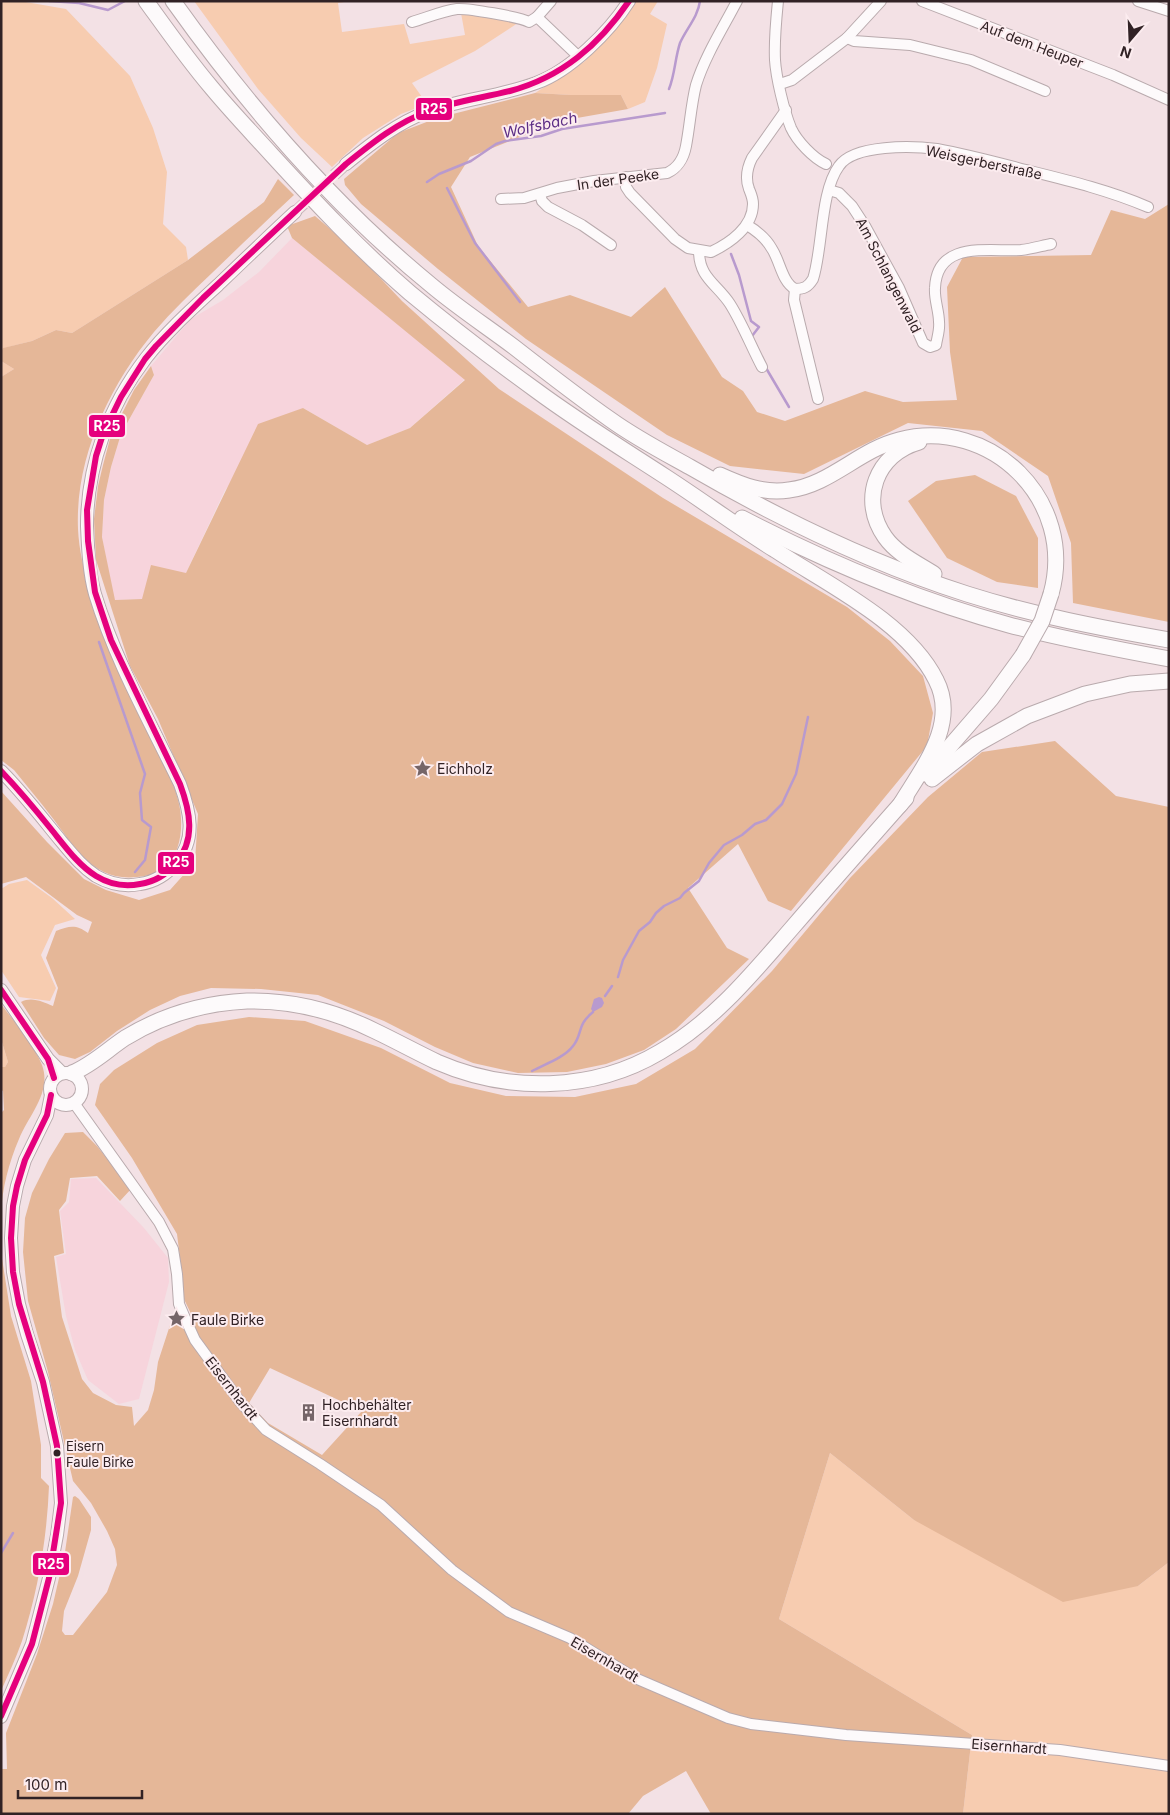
<svg xmlns="http://www.w3.org/2000/svg" width="1170" height="1815" font-family="Inter,sans-serif">
	<rect width="100%" height="100%" fill="#f3e1e5"/>
	<g fill="#f7d4dc">
		<polygon points="292,238 465,379 410,428 367,445 303,408 225,490 186,573 142,599 114,600 102,537 104,500 111,467 121,434 154,375 151,366 191,319 223,300 259,272"/>
		<polygon points="96,1178 144,1228 168,1258 169,1282 139,1399 119,1404 88,1380 75,1350 66,1316 56,1257 66,1254 60,1211 69,1202 71,1179"/>
	</g>
	<g fill="#f7ccb0">
		<polygon points="1,1 20,1 66,9 130,76 153,128 167,172 163,224 186,247 188,260 72,333 56,330 32,341 4,348 1,352"/>
		<polygon points="194,1 350,1 338,3 342,32 404,24 410,44 465,35 461,13 521,21 475,51 412,83 427,104 401,114 363,138 332,167 301,138 258,89"/>
		<polygon points="635,1 658,1 650,14 667,24 657,68 645,102 628,109 621,95 571,95 535,93 584,62 604,42"/>
		<polygon points="1,361 14,369 1,377"/>
		<polygon points="27,880 52,898 75,919 55,925 41,955 56,988 50,1001 19,997 1,970 1,889 9,884"/>
		<polygon points="1,1039 8,1062 5,1067 1,1067"/>
		<polygon points="830,1453 914,1520 1138,1586 1169,1562 1169,1814 963,1814 972,1735 779,1619"/>
	</g>
	<g fill="#e5b798" fill-rule="evenodd">
		<polygon points="535,93 571,95 621,95 628,109 560,121 470,157 451,187 478,246 528,307 570,295 631,317 665,287 722,377 743,391 757,412 785,421 865,391 903,402 957,400 950,352 947,287 963,257 1091,255 1111,210 1145,219 1169,204 1169,622 1073,603 1071,543 1048,476 982,431 908,423 804,474 730,466 667,435 526,339 438,269 361,204 345,185 344,179 398,133 437,118"/>
		<path d="M 278,179 L 294,195 C 266,221 239,247 212,273 C 192,292 172,311 154,332 C 109,386 75,458 78,529 C 80,571 97,608 112,646 C 122,672 131,698 143,723 C 156,750 175,779 180,809 C 183,828 181,854 164,868 C 157,874 147,876 137,877 C 93,882 74,846 51,816 C 39,800 26,785 14,770 L 1,760 L 1,377 L 14,369 L 1,361 L 1,352 L 3,348 L 32,341 L 56,330 L 72,333 L 188,260 L 264,202 Z"/>
		<path d="M 315,216 L 350,246 L 402,301 L 499,389 L 663,498 L 847,607 L 890,641 L 923,676 L 933,713 L 927,746 L 791,911 L 768,901 L 738,844 L 688,888 L 727,948 L 749,959 L 676,1029 L 644,1050 L 606,1064 L 567,1072 L 518,1073 L 473,1063 L 435,1047 L 384,1021 L 318,995 L 261,989 L 211,988 L 180,996 L 150,1010 L 117,1031 L 90,1052 L 75,1059 L 59,1055 L 44,1038 L 21,1002 C 32,996 43,1002 53,1006 L 58,988 L 46,958 L 56,931 C 69,926 76,924 88,933 L 92,922 L 77,915 L 26,877 L 1,884 L 1,791 L 47,842 L 84,879 L 106,890 L 139,900 L 170,890 L 195,862 L 198,814 L 158,719 L 130,666 L 96,560 L 94,519 L 98,486 L 103,465 L 111,435 L 134,390 L 151,366 L 154,375 L 121,434 L 111,467 L 104,500 L 102,537 L 115,600 L 142,599 L 151,565 L 186,573 L 258,424 L 303,408 L 367,445 L 410,428 L 465,380 L 292,238 L 287,226 Z"/>
		<polygon points="975,475 1016,496 1038,538 1038,588 997,582 947,558 908,501 936,481"/>
		<path d="M 1055,741 L 1116,796 L 1169,807 L 1169,1562 L 1138,1586 L 1063,1602 L 914,1520 L 830,1453 L 779,1619 L 972,1735 L 963,1814 L 711,1814 L 686,1771 L 643,1796 L 628,1814 L 1,1814 L 1,1769 L 7,1769 L 6,1733 L 37,1654 L 53,1604 L 65,1552 L 73,1497 L 75,1496 L 79,1499 L 91,1517 L 91,1530 L 78,1576 L 64,1611 L 62,1631 L 65,1635 L 73,1635 L 107,1592 L 117,1565 L 115,1549 L 107,1531 L 91,1503 L 73,1481 L 48,1372 L 28,1301 L 23,1252 L 25,1218 L 32,1193 L 49,1159 L 65,1133 L 83,1132 L 97,1146 L 131,1189 L 120,1201 L 97,1176 L 70,1178 L 66,1201 L 59,1210 L 64,1253 L 54,1256 L 62,1317 L 82,1379 L 93,1393 L 116,1405 L 132,1407 L 134,1426 L 148,1410 L 154,1390 L 158,1362 L 172,1319 L 182,1322 L 192,1316 L 183,1297 L 183,1282 L 177,1234 L 132,1158 L 95,1105 L 100,1084 L 114,1070 L 157,1043 L 197,1025 L 249,1017 L 305,1021 L 381,1048 L 450,1083 L 506,1096 L 575,1097 L 636,1084 L 695,1049 L 772,971 L 850,878 L 928,797 L 982,752 ZM 270,1368 L 362,1411 L 322,1455 L 268,1423 L 249,1403 Z"/>
		<path d="M 1,1004 C 15,1023 33,1043 42,1065 C 52,1092 29,1115 19,1139 C 9,1162 2,1189 1,1214 L 1,1113 L 4,1110 L 3,1091 L 1,1090 L 1,1067 L 5,1067 L 8,1062 L 1,1039 Z"/>
		<path d="M 1,1252 L 11,1316 L 31,1381 L 41,1445 L 41,1478 L 49,1486 C 47,1538 38,1591 22,1641 C 16,1658 8,1675 1,1691 Z"/>
	</g>
	<polygon fill="#b89ace" points="599,997 602,998 604,1003 602,1007 593,1012 591,1009 594,999"/>
	<g fill="none" stroke-linecap="round" stroke-linejoin="round">
		<g stroke="#b89ace" stroke-width="2.5">
			<polyline points="49,1 79,3 108,10 125,1"/>
			<path d="M 669,89 C 675,74 675,58 680,43 C 686,29 698,17 700,1"/>
			<polyline points="427,182 439,174 471,161 496,144 505,141 541,136 562,129 665,113"/>
			<polyline points="447,188 475,243 520,302"/>
			<polyline points="731,254 739,275 751,321 759,327 752,336"/>
			<polyline points="766,368 789,407"/>
			<polyline points="99,642 145,774 140,793 142,820 151,827 145,860 135,872"/>
			<polyline points="618,977 623,960 639,931 650,922 656,913 664,906 680,898 684,893 699,881 709,863 724,845 742,835 755,824 766,820 782,804 796,774 808,717"/>
			<polyline points="605,996 612,986"/>
			<path d="M 532,1071 C 545,1064 564,1058 573,1046 C 583,1034 576,1026 593,1012"/>
			<polyline points="1,1553 13,1533"/>
		</g>
		<polyline stroke="#ccbbbf" stroke-width="12" stroke-dasharray="12 6" stroke-linecap="butt" points="295,212 346,164"/>
		<defs>
			<g id="minor">
				<path d="M 778,1 C 776,21 774,40 775,60 C 776,77 784,111 791,128 C 797,141 813,158 826,164"/>
				<polyline points="922,1 1113,75 1169,100"/>
				<polyline points="1138,1 1169,11"/>
				<polyline points="537,17 551,1"/>
				<path d="M 412,22 C 426,18 442,11 457,9 C 467,8 520,17 529,22 L 537,17 L 579,57"/>
				<polyline points="847,38 854,41 910,45 971,60 1045,91"/>
				<polyline points="780,84 792,80 847,38 881,1"/>
				<path d="M 625,177 L 626,187 L 630,193 L 675,239 L 688,248 L 711,252 C 730,243 753,227 753,204 C 753,198 751,194 749,189 C 745,178 747,168 752,158 L 786,110"/>
				<path d="M 829,190 L 839,193 L 852,206 L 865,226 L 899,288 L 923,343 L 930,347 L 936,345 C 937,338 940,330 939,322 C 939,311 934,299 935,288 C 937,240 988,252 1021,250 C 1031,249 1041,246 1051,244"/>
				<polyline points="540,194 542,201 548,207 582,225 611,245"/>
				<path d="M 501,199 L 524,198 L 557,188 L 594,181 L 667,173 C 678,168 684,157 686,146 C 690,125 691,105 696,85 C 705,56 723,28 737,1"/>
				<path d="M 747,225 C 757,231 766,238 772,249 C 780,261 782,282 795,289"/>
				<path d="M 699,251 C 699,278 717,284 730,304 C 742,323 751,346 762,367"/>
				<path d="M 795,289 C 804,289 808,287 813,279 C 823,248 820,192 839,166 C 854,144 913,146 937,149 C 964,154 991,161 1018,168 C 1062,179 1106,189 1148,207"/>
				<polyline points="795,289 794,300 818,399"/>
				<polyline points="74,1103 159,1222 173,1249 177,1274 179,1304 185,1318 195,1340 241,1403 266,1430 320,1464 381,1505 452,1570 509,1612 570,1638 635,1678 728,1718 751,1724 846,1735 1060,1750 1169,1766"/>
			</g>
			<g id="major">
				<path d="M 346,164 C 372,143 397,123 429,111 C 464,99 501,96 536,83 C 570,71 610,31 629,1"/>
				<path d="M 1,771 C 23,793 42,818 61,841 C 72,854 82,867 96,876 C 110,884 125,887 140,884 C 154,882 167,874 176,863 C 197,839 190,811 180,784 C 150,722 115,660 95,594 C 89,573 88,548 87,526 C 87,465 109,406 146,358 C 167,331 193,308 218,285 C 243,261 269,236 295,212"/>
				<polyline points="1,990 48,1059 62,1073"/>
				<circle cx="66" cy="1089" r="16"/>
				<polyline points="1,1717 32,1644 49,1578 57,1535 61,1503 57,1446 43,1382 27,1334 19,1304 13,1272 11,1238 13,1206 17,1186 25,1160 47,1115 51,1095"/>
			</g>
			<g id="highway">
				<path d="M 146,1 C 167,30 188,60 211,87 C 230,110 251,132 271,154 C 315,202 360,250 410,293 C 451,327 494,360 537,391 C 579,422 623,449 666,477 C 703,501 738,527 775,550 C 827,584 908,623 936,680 C 959,724 922,768 900,805"/>
				<path d="M 173,1 C 247,105 332,204 431,285 C 457,307 486,326 514,347 C 546,372 578,397 611,420 C 636,438 663,452 690,467 C 778,518 870,563 967,594 C 1033,615 1101,628 1169,640"/>
				<path d="M 919,442 C 876,454 859,500 885,537 C 897,554 917,563 934,574"/>
				<path d="M 720,475 C 742,485 764,494 789,490 C 830,485 859,450 899,440 C 991,416 1077,501 1051,594"/>
				<path d="M 742,518 C 827,562 917,600 1009,625 C 1062,639 1115,649 1169,659"/>
				<polyline points="926,774 991,699 1023,655"/>
				<polyline points="932,779 977,744 1027,716 1085,694 1130,684 1169,681"/>
				<path d="M 72,1073 C 92,1065 107,1050 125,1038 C 161,1016 204,1003 247,1001 C 292,1000 335,1011 375,1031 C 396,1041 416,1052 437,1062 C 508,1093 593,1092 660,1052 C 714,1021 752,974 792,928 C 830,884 868,841 906,798"/>
			</g>
		</defs>
		<use href="#minor" stroke="#b9aaad" stroke-width="12"/>
		<use href="#major" stroke="#b9aaad" stroke-width="14"/>
		<use href="#highway" stroke="#b9aaad" stroke-width="17"/>
		<use href="#minor" stroke="#fdfafb" stroke-width="10"/>
		<use href="#major" stroke="#fdfafb" stroke-width="12"/>
		<use href="#highway" stroke="#fdfafb" stroke-width="15"/>
		<defs>
			<polyline id="highway-bridge" points="1023,655 1042,621 1051,594"/>
		</defs>
		<use href="#highway-bridge" stroke="#b9aaad" stroke-width="17" stroke-linecap="butt"/>
		<use href="#highway-bridge" stroke="#fdfafb" stroke-width="15"/>
		<defs>
			<g id="bus-1">
				<path d="M 1,771 C 19,790 35,809 51,829 C 64,845 78,865 96,876 C 109,884 125,887 140,884 C 154,882 167,874 176,863 C 196,839 190,811 180,784 L 111,640 L 95,592 L 88,541 L 87,510 L 96,456 L 103,434 L 121,397 L 145,359 L 156,346 L 203,298 L 346,164 C 372,143 398,122 429,111 C 455,101 483,98 510,91 C 562,77 599,45 629,1"/>
				<polyline points="1,990 48,1059 54,1078"/>
				<polyline points="1,1716 32,1644 49,1578 61,1503 57,1446 43,1382 19,1304 13,1272 11,1238 13,1206 17,1186 25,1160 47,1115 51,1095"/>
			</g>
		</defs>
		<use href="#bus-1" stroke="#fcecef" stroke-width="10"/>
		<use href="#bus-1" stroke="#e5007d" stroke-width="6"/>
	</g>
	<defs>
		<symbol id="sight-bare" viewBox="-9 -9 18 18"><path d="M0-6L1.8-2.2L6-1.7L2.9 1.2L3.7 5.4L0 3.3L-3.7 5.4L-2.9 1.2L-6-1.7L-1.8-2.2Z" fill="#756568" stroke="#fcecef" stroke-width="2.5" paint-order="stroke"/></symbol>
		<symbol id="building-bare" viewBox="-9 -9 18 18"><path d="M-4-6H4V6H1V3H-1V6H-4ZM-2.5-4.3h1.7v1.8h-1.7ZM.8-4.3h1.7v1.8H.8ZM-2.5-1h1.7V.8h-1.7ZM.8-1h1.7V.8H.8Z" fill="#756568" stroke="#fcecef" stroke-width="2.5" paint-order="stroke"/></symbol>
	</defs>
	<g fill-rule="evenodd">
		<use href="#sight-bare" x="410" y="756" width="25" height="25"/>
		<use href="#sight-bare" x="164" y="1306" width="25" height="25"/>
		<use href="#building-bare" x="296" y="1400" width="25" height="25"/>
	</g>
	<circle fill="#312225" stroke="#fcecef" stroke-width="2" cx="57" cy="1453" r="4.5"/>
	<g text-anchor="middle" dominant-baseline="central" stroke-width="4" stroke-linejoin="round" paint-order="stroke">
		<g font-size="13" fill="#312225" stroke="#fcecef" text-anchor="start">
			<text x="66" y="1446">Eisern<tspan x="66" dy="16">Faule Birke</tspan></text>
		</g>
		<g font-size="14" fill="#312225" stroke="#fcecef">
			<text transform="translate(1032 44) rotate(21)">Auf dem Heuper</text>
			<text transform="translate(984 162) rotate(12)">Weisgerberstraße</text>
			<text transform="translate(618 179) rotate(-8)">In der Peeke</text>
			<text transform="translate(889 275) rotate(63)">Am Schlangenwald</text>
			<text transform="translate(232 1388) rotate(52)">Eisernhardt</text>
			<text transform="translate(605 1659) rotate(30)">Eisernhardt</text>
			<text transform="translate(1009 1746) rotate(4)">Eisernhardt</text>
		</g>
		<g font-size="14" fill="#312225" stroke="#fcecef" text-anchor="start">
			<text x="437" y="768">Eichholz</text>
			<text x="191" y="1319">Faule Birke</text>
			<text x="322" y="1404">Hochbehälter<tspan x="322" dy="16">Eisernhardt</tspan></text>
		</g>
		<g font-size="15" font-style="italic" fill="#5c2d85" stroke="#fcecef">
			<text transform="translate(540 125) rotate(-12)">Wolfsbach</text>
		</g>
	</g>
	<g stroke="#fcecef" stroke-width="2">
		<rect x="415" y="97" width="38" height="24" rx="5" fill="#e5007d"/>
		<rect x="88" y="414" width="38" height="24" rx="5" fill="#e5007d"/>
		<rect x="157" y="851" width="38" height="24" rx="5" fill="#e5007d"/>
		<rect x="32" y="1552" width="38" height="24" rx="5" fill="#e5007d"/>
	</g>
	<g font-size="14" text-anchor="middle" font-weight="bold" fill="#fff">
		<text x="434" y="114">R25</text>
		<text x="107" y="431">R25</text>
		<text x="176" y="867">R25</text>
		<text x="51" y="1569">R25</text>
	</g>
	<rect width="1170" height="1815" fill="none" stroke="#312225" stroke-width="5"/>
	<g transform="translate(1130 40) rotate(199)" stroke="#fcecef" stroke-width="4" paint-order="stroke">
	<path d="M0-4L9 19L0 12L-9 19Z" fill="#312225"/>
	<text y="-8" font-size="14" font-weight="bold" text-anchor="middle" fill="#312225">N</text>
	</g>
	<path d="M18 1790v8h124v-8" fill="none" stroke="#312225" stroke-width="2.5"/>
	<text x="25" y="1790" font-size="15" fill="#312225" stroke="#fcecef" stroke-width="4" paint-order="stroke">100 m</text>
</svg>
